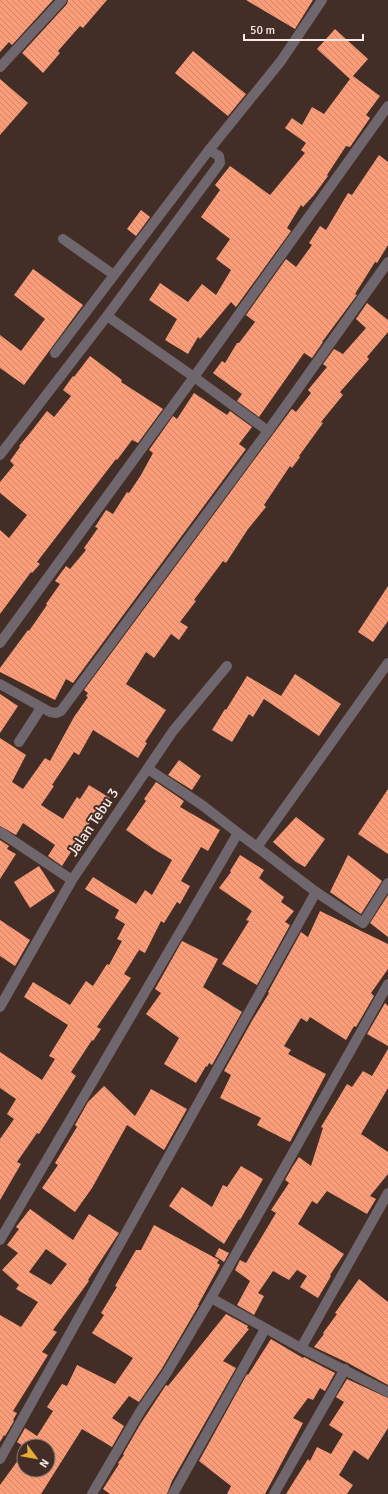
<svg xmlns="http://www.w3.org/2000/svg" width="388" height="1494" font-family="Signika,sans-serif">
	<defs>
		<pattern id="building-back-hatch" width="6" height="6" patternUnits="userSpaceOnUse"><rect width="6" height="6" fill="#fb9c78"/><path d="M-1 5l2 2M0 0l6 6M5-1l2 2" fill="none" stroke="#cf866b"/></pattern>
	</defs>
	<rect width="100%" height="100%" fill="#422e26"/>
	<g fill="url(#building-back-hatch)" fill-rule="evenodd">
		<polygon points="0,0 53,0 12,45 9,42 0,52"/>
		<polygon points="68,0 107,0 83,28 80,26 58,51 60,53 43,73 22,53 67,4"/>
		<polygon points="246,0 313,0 295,29"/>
		<polygon points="335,29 368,59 353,76 380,96 366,115 370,118 350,147 346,146 327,175 328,176 314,195 303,207 301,205 287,228 291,231 236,307 231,302 200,339 198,337 188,354 165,340 177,319 149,300 160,283 188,302 202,284 216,295 231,270 216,259 230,239 201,217 220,190 215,185 230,166 270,195 305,153 301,150 306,143 285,128 292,118 302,125 312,107 324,114 350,79 317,49"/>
		<polygon points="193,51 246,94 228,116 175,73"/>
		<polygon points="0,79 28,103 0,135"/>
		<polygon points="379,155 388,162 388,245 377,263 375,262 355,294 357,295 322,342 323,342 312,358 304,353 259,417 237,401 242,394 213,373 222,361 225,363 237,343 239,343 255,322 246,315 286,259 296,267 312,245 309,243 320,226 326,230 348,193 352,195"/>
		<polygon points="141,210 150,217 136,236 127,229"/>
		<polygon points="33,269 83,305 24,385 0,368 0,335 21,351 45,319 14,295"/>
		<polygon points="367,303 388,320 388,332 367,357 369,359 340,392 343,395 321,422 323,423 299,456 300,457 292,468 290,466 264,505 266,507 248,529 226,563 223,561 194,600 196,601 180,622 188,627 179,640 171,634 154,658 146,652 126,684 166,710 145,742 147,743 138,758 93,730 79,755 74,752 52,785 54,786 41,805 63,819 77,797 80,799 89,785 110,798 103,810 99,808 62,866 48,856 55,845 23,823 16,835 0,826 0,738 26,755 12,782 23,789 45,758 50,761 74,717 88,697 86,696 88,693 84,690 291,410 292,409 296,412 311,393 308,390 327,367 323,364 334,349 343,354 366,328 356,319"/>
		<polygon points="90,356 122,380 121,382 163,409 138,443 132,440 117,460 116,459 37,562 40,564 32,573 31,572 0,614 0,530 9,538 27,515 0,493 0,482 14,465 10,461 20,447 19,446 30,433 47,411 54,417 71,396 63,390 73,376 74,377"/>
		<polygon points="194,393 227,415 230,411 252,427 239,444 246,449 73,683 66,679 55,700 0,672 0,668 28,630 29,631 47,605 46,604 60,584 55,581 66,566 70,569 86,550 84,548 98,528 95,527 106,510 113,514 127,492 129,493 141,475 153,453 149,450 173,416 177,419"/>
		<polygon points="388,586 388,621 373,642 358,632"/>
		<polygon points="295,674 341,704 319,736 264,699 253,717 249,714 232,742 212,730 225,709 226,710 247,676 281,696"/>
		<polygon points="0,694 18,706 0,733"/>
		<polygon points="179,760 201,776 192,790 168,775"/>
		<polygon points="156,782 184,801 180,807 220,830 208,851 201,847 181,881 190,886 180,904 177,902 164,923 161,921 145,953 139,950 124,974 131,978 97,1027 101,1029 93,1041 92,1040 71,1072 76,1076 39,1134 37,1133 17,1162 21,1164 0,1200 0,1139 14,1119 7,1114 16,1099 0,1088 0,1052 42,1080 55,1059 49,1056 68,1025 24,997 33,982 70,1005 86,981 93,986 107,964 109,965 122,941 117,939 125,924 115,918 119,910 85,889 93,877 136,904 145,890 152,895 172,860 152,848 126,830 146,801 144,799"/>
		<polygon points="388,789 388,854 358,834"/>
		<polygon points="296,817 325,839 305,867 296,862 273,842"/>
		<polygon points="0,840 9,846 7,849 16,854 0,879"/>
		<polygon points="240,855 264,870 259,878 284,897 281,902 294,911 285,922 290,925 257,985 222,964 249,921 246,920 252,911 219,888 231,872 230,871"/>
		<polygon points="348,855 382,881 361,914 330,892"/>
		<polygon points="39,866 55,891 30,908 14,882"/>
		<polygon points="388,895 388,937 370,923"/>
		<polygon points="320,911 388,944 388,969 371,993 374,996 356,1027 354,1026 346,1040 310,1017 307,1022 301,1018 284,1046 291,1050 288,1054 326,1074 290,1142 257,1125 261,1118 220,1098 231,1075 224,1071 253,1019 269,993 268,992 301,932 308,937"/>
		<polygon points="0,920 30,940 15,966 0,956"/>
		<polygon points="182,941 218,959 203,987 242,1012 212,1065 209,1063 207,1067 206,1066 196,1083 164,1064 179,1038 146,1014 161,993 155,989"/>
		<polygon points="385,1003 388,1006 388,1046 367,1034"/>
		<polygon points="388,1049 388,1088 361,1134 388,1152 388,1174 370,1196 376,1199 367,1214 327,1191 317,1204 312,1201 298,1224 344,1254 330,1275 331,1276 318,1298 300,1287 307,1276 297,1270 289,1280 273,1271 258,1293 264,1296 254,1315 237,1305 250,1281 235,1270 240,1260 246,1263 276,1213 271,1210 289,1183 285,1180 293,1166 299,1157 311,1166 323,1128 321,1127 347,1084 352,1087 363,1071 372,1076"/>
		<polygon points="104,1086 135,1116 151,1089 187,1109 164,1150 127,1125 92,1188 75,1212 42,1188 58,1165 55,1163 77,1127 75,1125 88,1102"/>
		<polygon points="241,1166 263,1179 240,1220 239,1219 224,1244 169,1206 182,1187 212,1207 223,1185 227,1187"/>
		<path d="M 30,1209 L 73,1240 L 89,1214 L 119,1233 L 88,1280 L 89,1281 L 53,1330 L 57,1332 L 42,1352 L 48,1355 L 13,1411 L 17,1413 L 13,1420 L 14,1421 L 5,1436 L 4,1435 L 0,1442 L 0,1315 L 21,1327 L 38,1302 L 16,1289 L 19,1285 L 2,1270 L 18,1253 L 7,1245 L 19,1229 L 16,1227 ZM 46,1249 L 67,1264 L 51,1285 L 29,1272 Z"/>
		<polygon points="154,1225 219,1260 217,1263 220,1265 198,1305 199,1305 161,1370 139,1402 129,1396 112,1418 124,1426 112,1447 82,1429 41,1494 0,1494 0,1485 24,1452 24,1470 48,1470 48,1446 23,1446 17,1442 25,1428 37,1436 53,1411 47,1407 62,1384 67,1386 77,1365 115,1384 133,1358 92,1333 104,1315 101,1313 117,1287 115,1286 136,1250 141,1250"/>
		<polygon points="219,1248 229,1253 224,1262 215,1256"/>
		<polygon points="359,1279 388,1302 388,1385 348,1363 314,1347 324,1334 323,1333 337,1314 335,1313"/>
		<polygon points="226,1314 248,1326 247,1328 249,1329 223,1361 236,1368 172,1481 167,1494 110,1494 103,1489 119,1464 118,1463 124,1455 123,1454 141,1423 166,1385 168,1386"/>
		<polygon points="271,1339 303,1358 304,1357 335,1373 325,1391 320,1388 313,1400 308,1398 293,1418 303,1423 265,1494 227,1494 231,1486 199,1461 247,1374 248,1375"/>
		<polygon points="347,1379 388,1398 388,1428 368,1460 354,1450 339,1475 353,1485 347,1494 286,1494 308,1459 310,1461 317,1447 331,1454 343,1434 329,1425 344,1402 336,1397"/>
	</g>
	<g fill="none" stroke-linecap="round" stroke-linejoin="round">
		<g stroke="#70666d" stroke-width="10">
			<polyline points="0,67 62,0"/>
			<polyline points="209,150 281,61 322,0"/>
			<polyline points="63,239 114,275"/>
			<polyline points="107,316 194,377 268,431"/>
			<polyline points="0,455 107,316 220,163 219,156 209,150 55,353"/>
			<polyline points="0,643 194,377 388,106"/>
			<polyline points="0,684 50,712 56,713 61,711 268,431 388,262"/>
			<polyline points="19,742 41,708"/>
			<polyline points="148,769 202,805 238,833"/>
			<polyline points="0,832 72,880"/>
			<polyline points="257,847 316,892 363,923 388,883"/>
			<polyline points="0,1007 72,880 173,731 227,666"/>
			<polyline points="0,1240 238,833 257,847 388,663"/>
			<polyline points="211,1298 301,1348 388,1392"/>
			<polyline points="301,1348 388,1193"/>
			<polyline points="0,1459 316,892"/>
			<polyline points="92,1494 141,1410 166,1374 211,1298 388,984"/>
			<polyline points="173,1494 265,1329"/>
			<polyline points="274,1494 345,1369"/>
		</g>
	</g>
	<g text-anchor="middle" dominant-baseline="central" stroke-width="4" stroke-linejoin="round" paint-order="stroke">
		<g font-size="15" fill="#f7e9e4" stroke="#422e26">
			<text transform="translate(93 822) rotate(-56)">Jalan Tebu 3</text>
		</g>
	</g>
	<g transform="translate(36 1458) rotate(122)"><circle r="19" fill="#422e26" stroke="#8a7972"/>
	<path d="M0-3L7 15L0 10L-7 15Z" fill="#e5ad36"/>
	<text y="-6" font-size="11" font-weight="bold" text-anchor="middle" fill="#f7e9e4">N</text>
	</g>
	<path d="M244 34v6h119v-6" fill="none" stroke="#f7e9e4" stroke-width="2"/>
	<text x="250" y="34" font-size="12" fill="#f7e9e4" stroke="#422e26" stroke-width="3" paint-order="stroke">50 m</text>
</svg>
